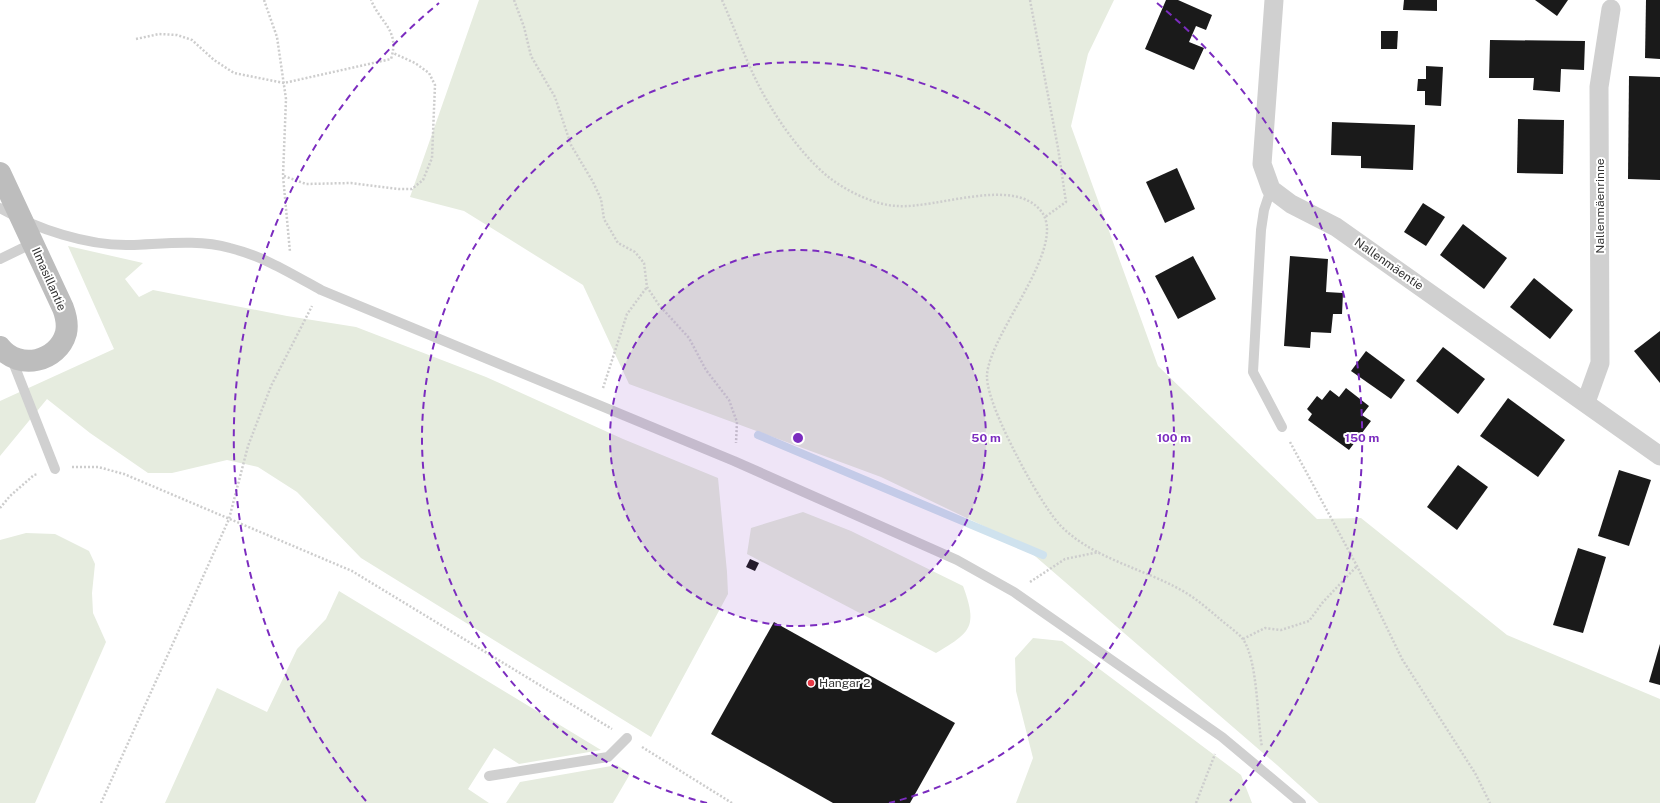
<svg xmlns="http://www.w3.org/2000/svg" width="1660" height="803" font-family="'Public Sans',sans-serif">
	<rect width="100%" height="100%" fill="#fff"/>
	<g fill="#e6ecdf">
		<polygon points="479,0 1114,0 1088,54 1071,126 1158,366 1317,519 1361,518 1507,635 1660,699 1660,803 1319,803 1277,765 1021,544 881,477 629,384 583,285 464,211 410,197"/>
		<polygon points="68,246 143,263 125,279 139,297 153,290 287,316 356,327 486,377 623,439 718,478 727,572 728,594 651,737 361,558 297,492 258,467 227,460 172,473 148,473 90,433 47,399 0,456 0,401 114,349"/>
		<path d="M 803,512 L 851,531 L 963,586 C 978,627 971,632 936,653 L 747,554 L 751,528 Z"/>
		<polygon points="26,533 55,534 89,551 95,564 92,593 93,613 106,642 35,803 0,803 0,540"/>
		<polygon points="339,591 601,750 519,764 494,748 468,789 489,803 165,803 217,688 267,712 297,649 326,619"/>
		<polygon points="1033,638 1062,641 1241,775 1252,803 1016,803 1033,758 1016,691 1015,658"/>
		<polygon points="617,765 630,774 613,803 506,803 520,782"/>
	</g>
	<g fill="none" stroke-linecap="round" stroke-linejoin="round">
		<polyline stroke="#cfe2ee" stroke-width="8" points="758,435 1043,555"/>
	</g>
	<g fill="#1a1a1a">
		<polygon points="1166,0 1178,0 1212,15 1206,30 1196,26 1189,42 1204,48 1194,70 1145,49"/>
		<polygon points="1404,0 1437,0 1437,11 1403,10"/>
		<polygon points="1535,0 1568,0 1557,16"/>
		<polygon points="1646,0 1660,0 1660,59 1645,58"/>
		<polygon points="1381,31 1398,31 1397,49 1381,49"/>
		<polygon points="1490,40 1585,41 1584,70 1561,69 1560,92 1533,90 1534,78 1489,78"/>
		<polygon points="1426,66 1443,67 1441,106 1425,105 1425,91 1417,91 1418,79 1426,79"/>
		<polygon points="1629,76 1660,77 1660,180 1628,179"/>
		<polygon points="1518,119 1564,120 1563,174 1517,173"/>
		<polygon points="1332,122 1415,125 1413,170 1361,168 1361,156 1331,155"/>
		<polygon points="1177,168 1195,209 1165,223 1146,182"/>
		<polygon points="1423,203 1445,217 1426,246 1404,232"/>
		<polygon points="1463,224 1507,258 1484,289 1440,255"/>
		<polygon points="1193,256 1216,299 1178,319 1155,276"/>
		<polygon points="1290,256 1328,259 1326,292 1343,293 1342,314 1333,314 1331,333 1311,332 1310,348 1284,346"/>
		<polygon points="1534,278 1573,310 1550,339 1510,307"/>
		<polygon points="1660,331 1660,383 1634,351"/>
		<polygon points="1443,347 1485,379 1458,414 1416,381"/>
		<polygon points="1366,351 1405,380 1391,399 1351,371"/>
		<polygon points="1346,388 1369,406 1362,415 1371,421 1349,450 1308,420 1312,414 1307,409 1317,396 1322,400 1330,390 1339,397"/>
		<polygon points="1508,398 1565,440 1538,477 1480,436"/>
		<polygon points="1458,465 1488,487 1457,530 1427,507"/>
		<polygon points="1619,470 1651,480 1629,546 1598,536"/>
		<polygon points="1578,548 1606,557 1583,633 1553,625"/>
		<polygon points="750,559 759,563 755,571 746,567"/>
		<polygon points="774,622 955,723 910,803 833,803 711,734"/>
		<polygon points="1660,644 1660,685 1649,682"/>
	</g>
	<g fill="none" stroke-linecap="round" stroke-linejoin="round">
		<g stroke="#cdcdcd" stroke-width="2.5" stroke-dasharray="2 2" stroke-linecap="butt">
			<polyline points="264,0 277,37 286,99 283,176 290,252"/>
			<polyline points="514,0 524,27 531,56 555,97 571,145 593,182 601,199 604,219 618,243 635,252 644,263 647,287 659,305 689,338 706,370 729,400 737,422 736,443"/>
			<path d="M 722,0 C 734,27 744,56 757,82 C 773,114 799,152 826,175 C 844,190 874,205 897,206 C 937,209 1013,176 1041,211 C 1069,246 990,332 987,375 C 986,395 1008,439 1018,458 C 1027,476 1046,509 1059,524 C 1091,558 1142,568 1181,590 C 1196,598 1209,610 1221,620 C 1228,626 1237,632 1242,638 C 1258,658 1257,720 1262,747"/>
			<polyline points="1030,0 1058,148 1066,202 1045,217"/>
			<path d="M 136,39 L 159,34 L 177,35 L 192,40 L 214,60 L 234,73 L 284,83 L 391,59 C 400,30 381,24 371,0"/>
			<polyline points="284,176 306,184 351,183 399,189 412,189 423,180 432,158 435,85 429,73 415,63 393,53"/>
			<polyline points="603,388 627,314 647,287"/>
			<polyline points="1290,442 1357,566 1402,659 1475,773 1490,803"/>
			<polyline points="72,467 98,467 124,474 352,571 612,729"/>
			<polyline points="0,508 10,496 34,475 38,474"/>
			<polyline points="1030,582 1065,559 1099,552"/>
			<polyline points="1243,639 1265,628 1281,630 1309,621 1323,602 1357,566"/>
			<polyline points="642,747 732,803"/>
			<polyline points="101,803 229,519 248,446 271,386 312,306"/>
			<polyline points="1196,803 1215,754"/>
		</g>
		<g stroke="#d0d0d0" stroke-width="10">
			<polyline points="1271,189 1264,210 1261,230 1253,372 1282,427"/>
			<path d="M 0,208 C 36,229 88,246 130,245 C 163,244 198,239 230,248 C 263,256 292,274 321,290 L 734,461 L 957,560 L 1014,592 L 1222,737 L 1301,803"/>
			<polyline points="0,259 33,243"/>
			<polyline points="11,357 55,469"/>
			<polyline points="489,776 608,757 627,738"/>
		</g>
		<g stroke="#d0d0d0" stroke-width="19">
			<polyline points="1274,0 1262,164 1271,189 1291,204 1336,227 1660,456"/>
			<polyline points="1586,402 1600,363 1599,87 1611,9"/>
		</g>
		<path stroke="#bdbdbd" stroke-width="22" d="M 0,173 L 63,308 C 66,316 68,324 66,333 C 58,362 19,371 0,347"/>
	</g>
	<circle cx="798" cy="438" r="188" fill="#7b2cbf" fill-opacity=".12"/>
	<g fill="none" stroke="#7b2cbf" stroke-width="2" stroke-dasharray="7 5">
		<circle cx="798" cy="438" r="188"/>
		<path d="M707 803A376 376 0 1 1 889 803"/>
		<path d="M366 801A564 564 0 0 1 439 3M1157 3A564 564 0 0 1 1230 801"/>
	</g>
	<circle fill="#e63946" stroke="#fff" stroke-width="1.5" cx="811" cy="683" r="4"/>
	<g text-anchor="middle" dominant-baseline="central" stroke-width="4" stroke-linejoin="round" paint-order="stroke">
		<g font-size="12" fill="#333" stroke="#fff">
			<text transform="translate(1600 206) rotate(-90)">Nallenmäenrinne</text>
			<text transform="translate(1389 264) rotate(35)">Nallenmäentie</text>
			<text transform="translate(49 279) rotate(66)">Ilmasillantie</text>
		</g>
		<g font-size="12" fill="#333" stroke="#fff" text-anchor="start">
			<text x="819" y="683">Hangar 2</text>
		</g>
	</g>
	<circle cx="798" cy="438" r="6" fill="#7b2cbf" stroke="#fff" stroke-width="2"/>
	<g font-size="12" text-anchor="middle" font-weight="bold" fill="#7b2cbf" stroke="#fff" stroke-width="4" stroke-linejoin="round" paint-order="stroke">
		<text x="986" y="442">50 m</text>
		<text x="1174" y="442">100 m</text>
		<text x="1362" y="442">150 m</text>
	</g>
</svg>
